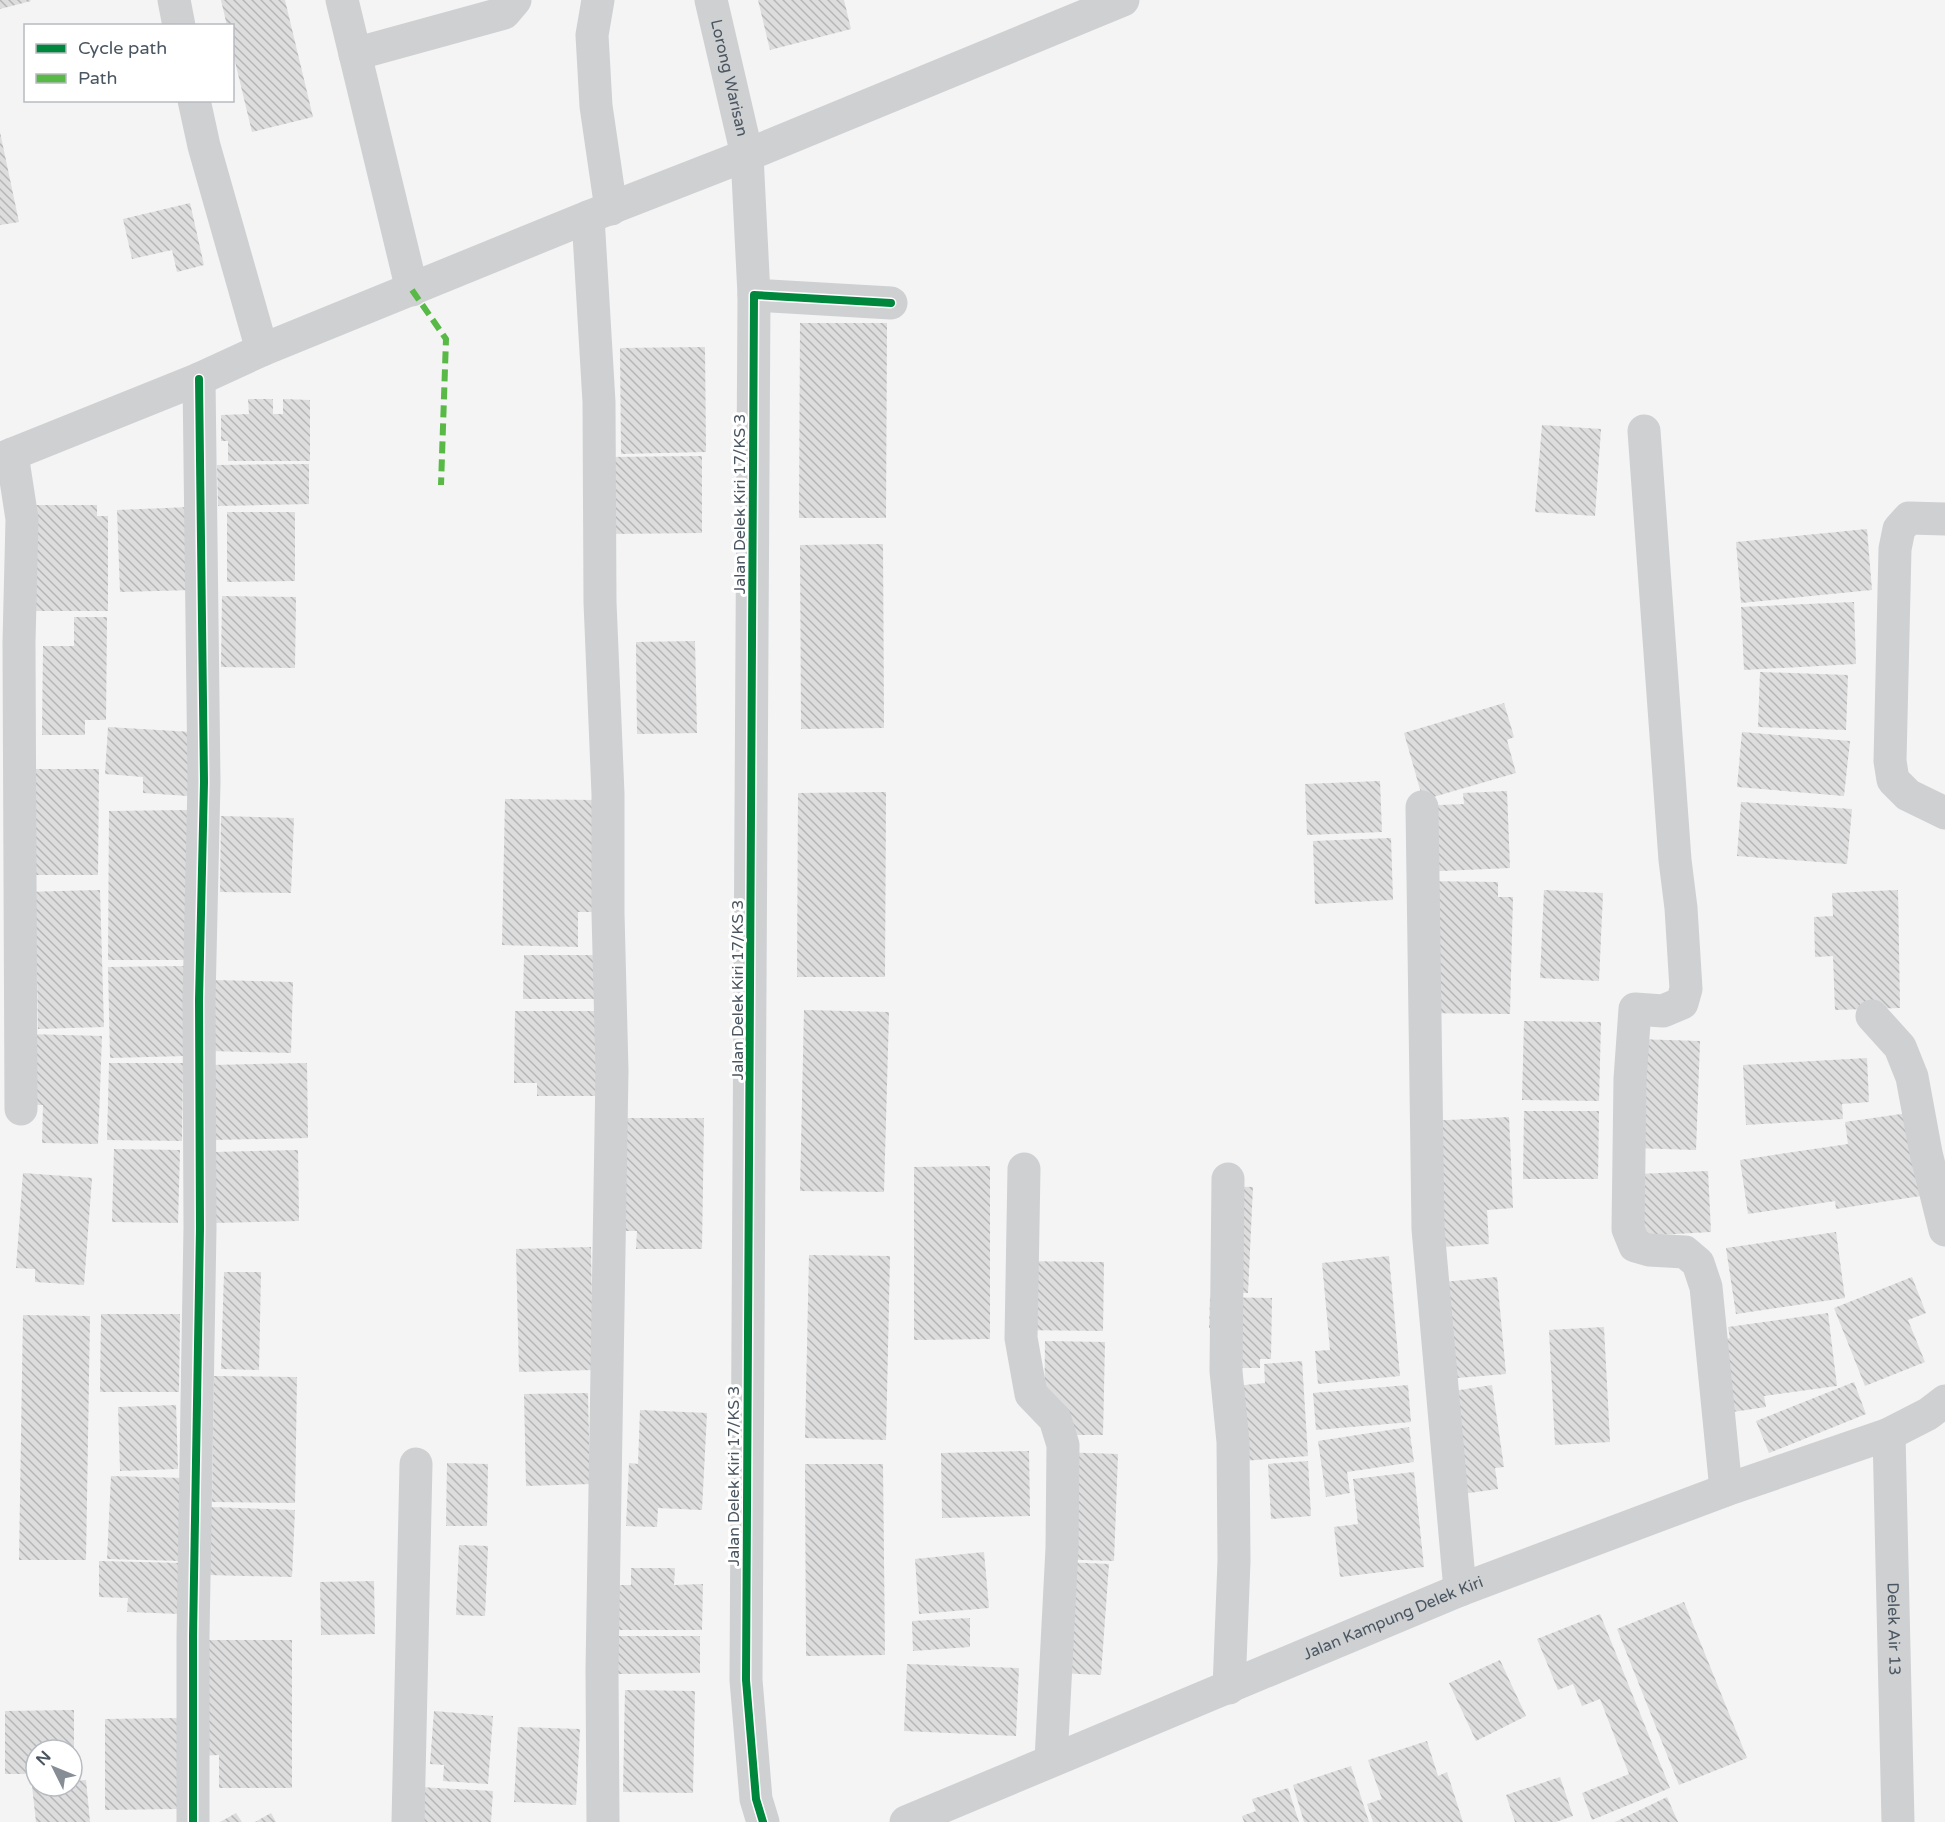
<svg xmlns="http://www.w3.org/2000/svg" width="1945" height="1822" font-family="'Varela Round',sans-serif">
	<defs>
		<pattern id="building-back-hatch" width="6" height="6" patternUnits="userSpaceOnUse" patternTransform="scale(1.5)"><rect width="6" height="6" fill="#ddddde"/><path d="M-1 5l2 2M0 0l6 6M5-1l2 2" fill="none" stroke="#b5b6b7"/></pattern>
	</defs>
	<rect width="100%" height="100%" fill="#f4f4f4"/>
	<g fill="url(#building-back-hatch)">
		<polygon points="0,0 30,0 31,1 0,9"/>
		<polygon points="221,0 285,0 313,117 252,132 232,49 232,26 227,26"/>
		<polygon points="758,0 844,0 851,29 770,50"/>
		<polygon points="0,132 19,222 0,225"/>
		<polygon points="190,203 204,265 177,272 172,250 132,259 123,219"/>
		<polygon points="800,323 887,323 886,518 799,518"/>
		<polygon points="705,347 706,452 621,454 620,348"/>
		<polygon points="248,399 273,399 273,414 283,414 283,399 310,400 310,461 228,461 228,441 221,441 221,415 249,414"/>
		<polygon points="1542,425 1601,429 1595,516 1535,512"/>
		<polygon points="702,456 702,533 609,534 608,457"/>
		<polygon points="309,464 309,504 218,506 217,465"/>
		<polygon points="23,505 97,505 97,516 108,516 108,611 22,611"/>
		<polygon points="190,507 194,590 120,592 117,510"/>
		<polygon points="227,512 295,512 295,581 227,582"/>
		<polygon points="1867,529 1872,590 1741,603 1736,542"/>
		<polygon points="883,544 884,728 801,729 800,545"/>
		<polygon points="222,596 296,597 295,668 221,667"/>
		<polygon points="1854,602 1856,664 1744,670 1741,607"/>
		<polygon points="74,617 107,617 106,720 85,720 85,735 42,735 43,646 74,646"/>
		<polygon points="695,641 697,733 637,734 636,642"/>
		<polygon points="1760,672 1848,675 1846,730 1758,727"/>
		<polygon points="1504,703 1514,737 1507,740 1516,773 1423,800 1404,733"/>
		<polygon points="108,727 192,732 188,796 143,793 143,777 105,774"/>
		<polygon points="1742,732 1850,741 1844,796 1737,787"/>
		<polygon points="13,769 99,769 98,875 12,875"/>
		<polygon points="1380,781 1382,832 1307,835 1305,784"/>
		<polygon points="1507,791 1510,868 1419,872 1417,806 1464,804 1463,793"/>
		<polygon points="886,792 885,977 797,977 798,793"/>
		<polygon points="505,799 595,800 592,912 578,912 578,947 502,945"/>
		<polygon points="1741,802 1852,809 1847,864 1737,856"/>
		<polygon points="191,810 191,960 108,960 109,811"/>
		<polygon points="221,816 294,818 291,893 220,892"/>
		<polygon points="1391,838 1393,900 1315,904 1313,841"/>
		<polygon points="1421,881 1498,882 1498,897 1513,897 1510,1014 1418,1013"/>
		<polygon points="100,890 104,1027 38,1029 37,975 22,892"/>
		<polygon points="1544,890 1603,893 1599,981 1540,978"/>
		<polygon points="1898,890 1900,1008 1835,1010 1833,956 1815,957 1814,917 1833,916 1832,893"/>
		<polygon points="524,955 599,955 598,999 523,999"/>
		<polygon points="184,966 186,1056 110,1058 108,967"/>
		<polygon points="212,980 293,982 291,1053 210,1051"/>
		<polygon points="804,1010 889,1012 884,1192 800,1191"/>
		<polygon points="515,1011 598,1011 597,1096 537,1096 537,1083 514,1083"/>
		<polygon points="1524,1021 1601,1022 1599,1101 1522,1100"/>
		<polygon points="27,1034 102,1036 98,1144 42,1143 43,1105 25,1105"/>
		<polygon points="1636,1039 1700,1041 1696,1150 1632,1148"/>
		<polygon points="1867,1058 1869,1102 1842,1104 1843,1119 1746,1125 1743,1065"/>
		<polygon points="109,1063 183,1063 182,1141 107,1140"/>
		<polygon points="307,1063 308,1138 212,1140 211,1065"/>
		<polygon points="1524,1111 1599,1111 1598,1179 1523,1179"/>
		<polygon points="1915,1112 1927,1195 1836,1209 1835,1201 1748,1214 1740,1160 1848,1144 1845,1122"/>
		<polygon points="1509,1117 1513,1208 1487,1210 1489,1244 1443,1247 1428,1121"/>
		<polygon points="623,1118 704,1118 702,1249 636,1249 637,1231 621,1231"/>
		<polygon points="114,1149 180,1150 178,1223 112,1222"/>
		<polygon points="298,1150 299,1221 214,1223 213,1152"/>
		<polygon points="990,1166 990,1339 914,1340 914,1167"/>
		<polygon points="1708,1171 1711,1232 1640,1236 1638,1174"/>
		<polygon points="23,1173 92,1178 84,1285 35,1282 35,1269 16,1268"/>
		<polygon points="1216,1186 1253,1187 1248,1293 1212,1292"/>
		<polygon points="1836,1232 1845,1298 1736,1314 1726,1248"/>
		<polygon points="591,1247 593,1370 519,1372 516,1249"/>
		<polygon points="809,1255 890,1256 886,1440 805,1438"/>
		<polygon points="1389,1256 1400,1376 1318,1384 1315,1351 1330,1350 1322,1263"/>
		<polygon points="1011,1261 1104,1262 1103,1331 1011,1330"/>
		<polygon points="224,1272 261,1272 259,1370 221,1369"/>
		<polygon points="1497,1277 1506,1374 1457,1378 1432,1283"/>
		<polygon points="1912,1277 1926,1313 1908,1320 1925,1362 1865,1386 1834,1308"/>
		<polygon points="1210,1297 1272,1298 1271,1359 1260,1359 1260,1368 1232,1368 1233,1328 1209,1328"/>
		<polygon points="1828,1313 1837,1386 1764,1396 1766,1407 1726,1413 1717,1341 1730,1338 1728,1327"/>
		<polygon points="101,1314 180,1314 179,1392 100,1392"/>
		<polygon points="23,1315 90,1316 86,1560 19,1560"/>
		<polygon points="1604,1327 1610,1442 1555,1445 1549,1330"/>
		<polygon points="1045,1341 1105,1342 1103,1435 1044,1435"/>
		<polygon points="1302,1361 1308,1456 1230,1462 1225,1387 1265,1383 1264,1364"/>
		<polygon points="214,1376 297,1377 295,1503 212,1502"/>
		<polygon points="1854,1382 1866,1414 1769,1453 1756,1421"/>
		<polygon points="1408,1385 1411,1422 1316,1430 1313,1393"/>
		<polygon points="1492,1385 1504,1467 1495,1468 1498,1489 1462,1494 1447,1392"/>
		<polygon points="588,1393 590,1484 526,1486 524,1394"/>
		<polygon points="176,1405 178,1469 120,1471 118,1407"/>
		<polygon points="640,1410 707,1413 702,1510 658,1508 657,1527 626,1526 629,1463 638,1464"/>
		<polygon points="1409,1427 1414,1462 1347,1472 1350,1493 1326,1497 1318,1441"/>
		<polygon points="1029,1451 1030,1516 942,1518 941,1453"/>
		<polygon points="1057,1452 1118,1454 1114,1561 1053,1559"/>
		<polygon points="1308,1461 1311,1516 1271,1519 1268,1464"/>
		<polygon points="447,1463 488,1464 487,1526 446,1526"/>
		<polygon points="805,1464 883,1464 885,1655 806,1656"/>
		<polygon points="1414,1472 1424,1567 1340,1577 1334,1527 1358,1524 1353,1479"/>
		<polygon points="111,1476 183,1478 180,1561 107,1559"/>
		<polygon points="210,1507 295,1510 292,1577 208,1575"/>
		<polygon points="459,1545 488,1546 485,1616 456,1615"/>
		<polygon points="984,1552 989,1608 919,1614 915,1559"/>
		<polygon points="99,1561 182,1563 181,1614 127,1612 128,1598 99,1597"/>
		<polygon points="1064,1562 1109,1564 1101,1675 1057,1673"/>
		<polygon points="631,1568 675,1568 674,1585 703,1584 702,1630 619,1630 619,1585 631,1585"/>
		<polygon points="374,1581 375,1634 321,1635 320,1582"/>
		<polygon points="1684,1602 1747,1758 1679,1785 1617,1629"/>
		<polygon points="1600,1614 1670,1788 1592,1820 1582,1793 1629,1774 1600,1699 1582,1706 1573,1684 1558,1690 1537,1639"/>
		<polygon points="970,1618 970,1647 913,1651 912,1621"/>
		<polygon points="617,1636 700,1636 700,1673 617,1674"/>
		<polygon points="201,1640 292,1640 292,1788 219,1788 219,1755 200,1756"/>
		<polygon points="1500,1660 1526,1716 1476,1741 1449,1683"/>
		<polygon points="907,1664 1019,1668 1016,1736 904,1731"/>
		<polygon points="625,1690 695,1691 693,1793 623,1792"/>
		<polygon points="74,1710 74,1750 36,1750 36,1752 34,1752 33,1774 5,1774 5,1711"/>
		<polygon points="434,1711 493,1716 488,1784 443,1781 444,1765 430,1764"/>
		<polygon points="177,1718 177,1809 105,1810 105,1719"/>
		<polygon points="518,1727 580,1729 576,1805 514,1802"/>
		<polygon points="1427,1741 1438,1776 1447,1772 1463,1822 1373,1822 1367,1804 1382,1799 1368,1760"/>
		<polygon points="1351,1766 1369,1822 1304,1822 1293,1785"/>
		<polygon points="1560,1777 1573,1816 1556,1822 1515,1822 1506,1795"/>
		<polygon points="86,1780 90,1822 36,1822 32,1786 72,1786 72,1781"/>
		<polygon points="420,1787 493,1791 491,1822 418,1822"/>
		<polygon points="1288,1788 1299,1822 1244,1822 1242,1816 1256,1811 1252,1799"/>
		<polygon points="1667,1797 1678,1822 1615,1822"/>
		<polygon points="236,1813 242,1822 220,1822"/>
		<polygon points="271,1813 276,1822 255,1822"/>
	</g>
	<g fill="none" stroke-linecap="round" stroke-linejoin="round">
		<g stroke="#ced0d2" stroke-width="33">
			<polyline points="174,0 179,26"/>
			<polyline points="342,0 412,290"/>
			<polyline points="598,0 592,35 596,106 611,209"/>
			<path id="s1" d="M 711,0 L 747,155 L 754,295"/>
			<polyline points="355,54 504,13 515,0"/>
			<polyline points="194,100 204,146 262,350"/>
			<polyline points="588,217 599,402 600,602 608,794 608,913 612,1071 602,1670 603,1822"/>
			<polyline points="1644,431 1675,860 1681,908 1686,989 1682,1003 1663,1011 1635,1009 1630,1079 1628,1229 1635,1246 1649,1250 1685,1252 1698,1263 1706,1287 1726,1490"/>
			<polyline points="12,454 22,519 19,642 21,1109"/>
			<polyline points="0,459 199,379 262,350 588,217 747,155 1123,0"/>
			<polyline points="1945,519 1909,518 1899,529 1895,549 1890,761 1893,780 1908,795 1945,813"/>
			<polyline points="1422,807 1428,1229 1460,1590"/>
			<polyline points="1872,1016 1900,1047 1912,1077 1926,1153 1945,1230"/>
			<polyline points="1024,1169 1021,1338 1031,1394 1055,1419 1063,1445 1062,1548 1051,1760"/>
			<polyline points="1228,1179 1226,1371 1233,1442 1234,1561 1229,1688"/>
			<path id="s2" d="M 1889,1434 L 1898,1822"/>
			<polyline points="193,1822 193,1636 200,1228 199,1000 204,782 199,379"/>
			<polyline points="408,1822 416,1464"/>
			<polyline points="763,1822 756,1799 746,1680 754,295 891,303"/>
			<path id="s3" d="M 906,1822 L 1460,1590 L 1726,1490 L 1889,1434 L 1928,1414 L 1945,1401"/>
		</g>
		<polyline stroke="#58b947" stroke-width="6" stroke-dasharray="12 6" stroke-linecap="butt" points="412,290 446,339 441,485"/>
		<defs>
			<g id="cycleway">
				<polyline points="193,1822 193,1636 200,1228 199,1000 204,782 199,379"/>
				<polyline points="763,1822 756,1799 746,1680 754,295 891,303"/>
			</g>
		</defs>
		<use href="#cycleway" stroke="#fff" stroke-width="11"/>
		<use href="#cycleway" stroke="#00873e" stroke-width="8"/>
	</g>
	<g text-anchor="middle" dominant-baseline="central" stroke-width="6" stroke-linejoin="round" paint-order="stroke">
		<g font-size="16" fill="#4a5661" stroke="#fff">
			<text stroke="none"><textPath href="#s1" startOffset="80">Lorong Warisan</textPath></text>
			<text transform="translate(740 504) rotate(-90)">Jalan Delek Kiri 17/KS 3</text>
			<text transform="translate(738 990) rotate(-90)">Jalan Delek Kiri 17/KS 3</text>
			<text transform="translate(734 1476) rotate(-90)">Jalan Delek Kiri 17/KS 3</text>
			<text stroke="none"><textPath href="#s3" startOffset="528">Jalan Kampung Delek Kiri</textPath></text>
			<text stroke="none"><textPath href="#s2" startOffset="195">Delek Air 13</textPath></text>
		</g>
	</g>
	<rect x="24" y="24" width="210" height="78" fill="#ffffff" stroke="#b7bbc0" stroke-width="1.5"/>
	<rect x="36" y="44" width="30" height="9" fill="#00873e" stroke="#b7bbc0" stroke-width="1.5"/>
	<text x="78" y="54" font-size="18" fill="#4a5661">Cycle path</text>
	<rect x="36" y="74" width="30" height="9" fill="#58b947" stroke="#b7bbc0" stroke-width="1.5"/>
	<text x="78" y="84" font-size="18" fill="#4a5661">Path</text>
	<g transform="translate(54 1768) rotate(313)"><circle r="28" fill="#ffffff" stroke="#b7bbc0" stroke-width="1.5"/>
	<path d="M0-4.5L10 22L0 15L-10 22Z" fill="#868d94"/>
	<text y="-9" font-size="16" font-weight="bold" text-anchor="middle" fill="#4a5661">N</text>
	</g>
</svg>
